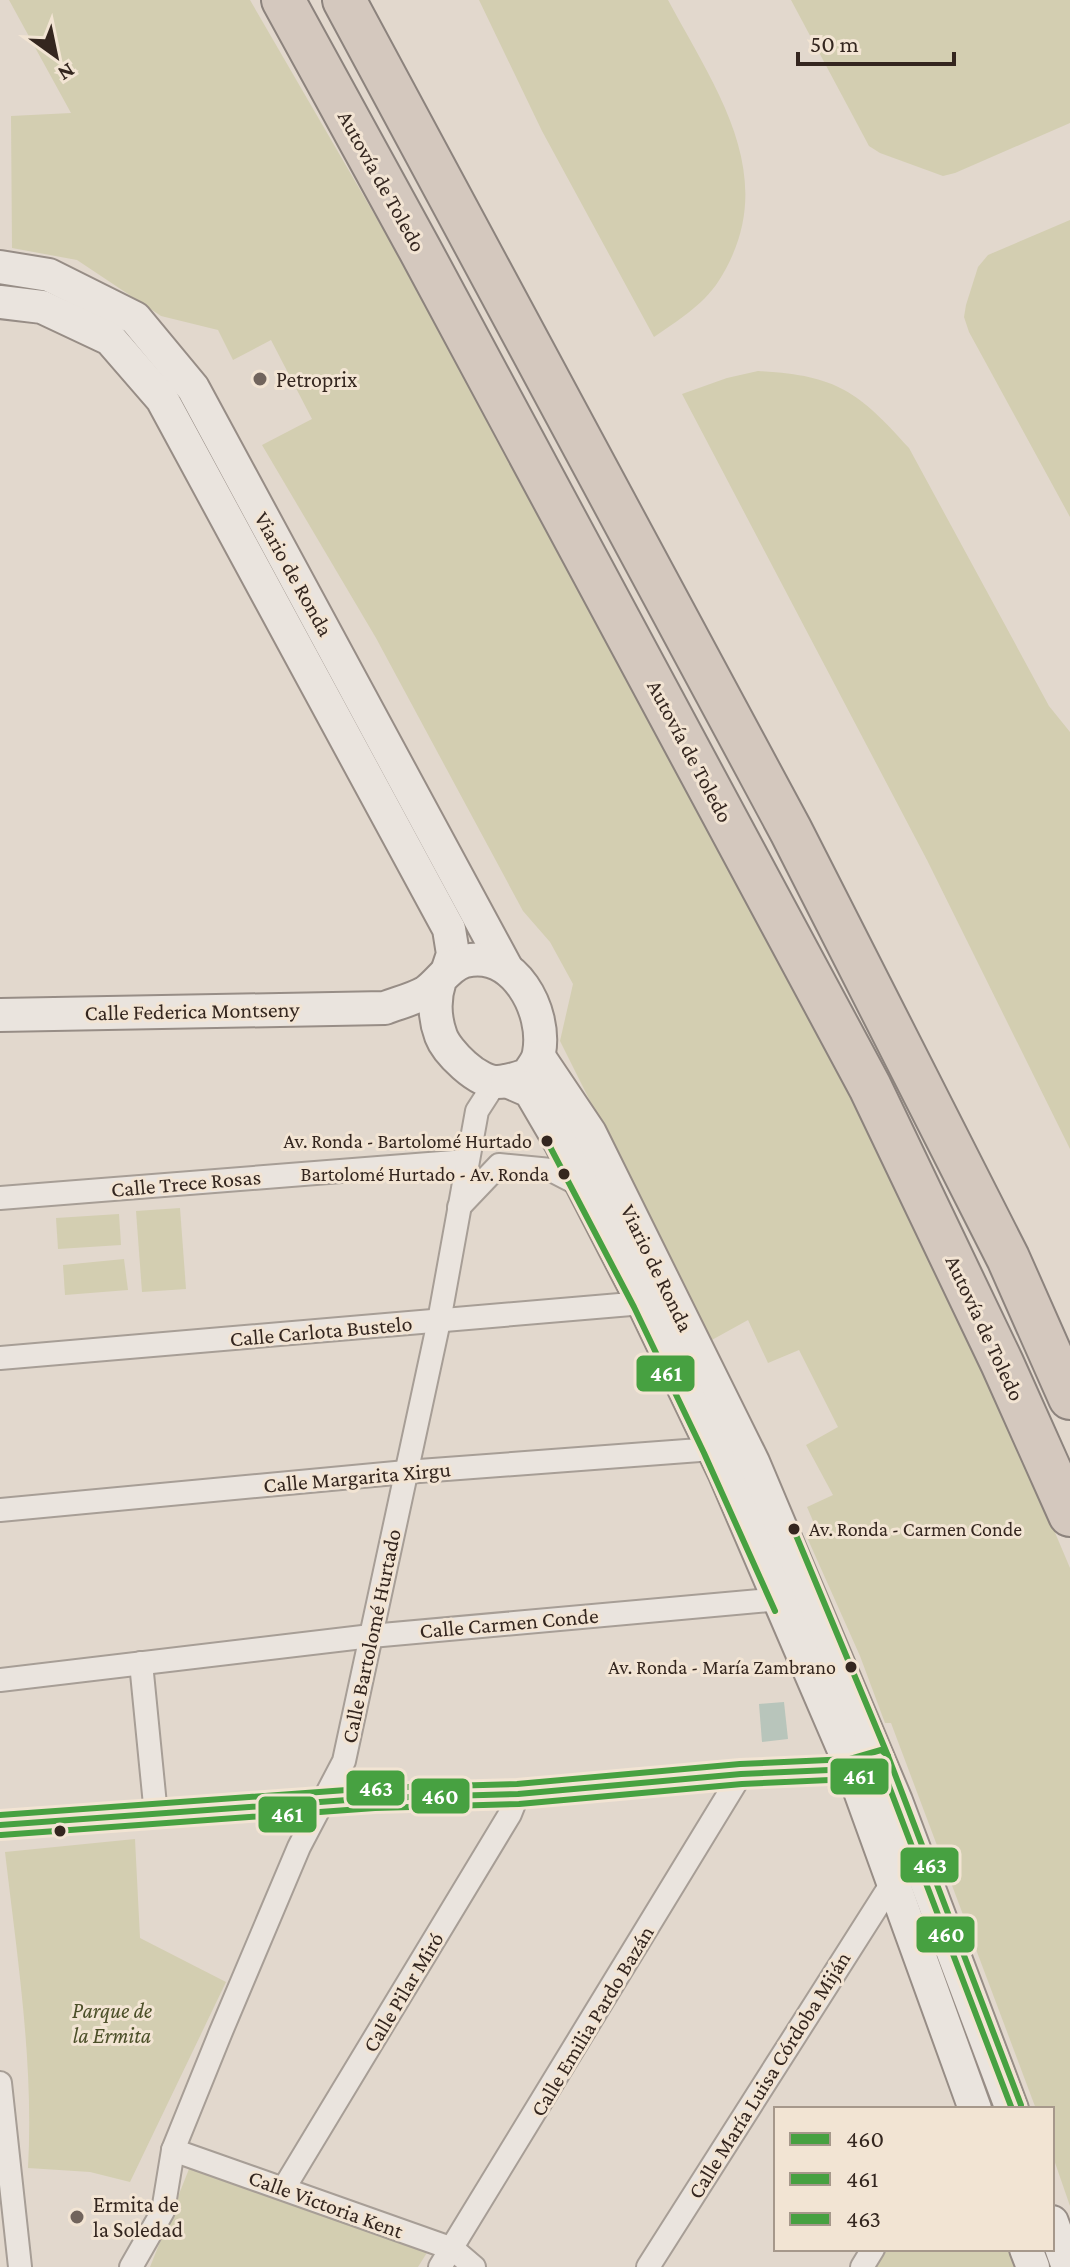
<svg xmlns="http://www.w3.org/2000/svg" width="1070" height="2267" font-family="'Crimson Pro',serif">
	<rect width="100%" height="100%" fill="#e2d8cd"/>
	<g fill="#d3ceb1">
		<polygon points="9,0 250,0 460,362 903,1193 1002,1407 1070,1568 1070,2206 1052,2154 1052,2109 1036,2109 891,1723 885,1723 860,1656 806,1535 816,1528 807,1507 833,1495 806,1445 838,1427 799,1350 768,1363 748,1320 710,1341 560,1041 573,984 550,942 523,911 376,638 262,445 312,419 271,340 233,360 218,330 161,316 77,260 12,248 11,116 71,113"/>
		<path d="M 479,0 L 668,0 C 716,90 784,180 718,282 C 703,305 676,322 654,337 L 542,131 Z"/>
		<polygon points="791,0 1070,0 1070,123 955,173 943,176 880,153 869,146"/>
		<polygon points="1070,220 1070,517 969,332 964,317 966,305 978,267 988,255"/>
		<path d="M 758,371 C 836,375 858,391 909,448 L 1049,706 L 1070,732 L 1070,1149 L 927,860 L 682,394 L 727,378 Z"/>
		<polygon points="180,1208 186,1289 142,1292 136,1211"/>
		<polygon points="119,1214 121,1245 58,1249 56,1218"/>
		<polygon points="124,1259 128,1290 65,1295 63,1265"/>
		<path d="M 135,1839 L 140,1938 L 226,1982 L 130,2182 L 90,2172 L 28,2168 C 34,2063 17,1956 5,1852 Z"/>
		<polygon points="189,2169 268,2193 428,2251 418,2267 150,2267"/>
		<polygon points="886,2249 1031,2249 1037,2267 875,2267"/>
	</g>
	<polygon fill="#b8c5bb" points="784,1702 788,1739 762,1742 759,1704"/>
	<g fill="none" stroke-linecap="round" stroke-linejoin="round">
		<defs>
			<g id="street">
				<polyline points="0,1198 467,1161"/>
				<polyline points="459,1207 499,1165 551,1170 582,1186"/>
				<polyline points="0,1358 643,1303"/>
				<polyline points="0,1510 406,1472 713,1449"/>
				<polyline points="141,1663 156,1815"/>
				<polyline points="0,1680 371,1636 780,1599"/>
				<polyline points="0,1825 375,1798 518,1794 741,1774 852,1769 863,1765"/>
				<polyline points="0,2083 20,2267"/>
				<polyline points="173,2150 453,2249 474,2267"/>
				<polyline points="284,2188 510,1814 518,1794"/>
				<polyline points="131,2267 163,2211 173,2150 220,2034 299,1847 344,1761 439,1321 477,1111 495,1083"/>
				<polyline points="440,2267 741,1774"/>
				<polyline points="648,2267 892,1883"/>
				<polyline points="862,2267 873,2249"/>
			</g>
			<g id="secondary">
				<polyline points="0,267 49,275 135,318 193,388 507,969"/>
				<polyline points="0,302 42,307 110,339 162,399 449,929 453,954 447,972"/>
				<path d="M 0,1015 L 385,1008 C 398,1003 414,999 426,992 C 439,983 449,965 465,961 C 514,949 547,1011 539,1053 C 538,1061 532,1068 527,1075 C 518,1078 507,1082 497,1082 C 478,1083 447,1052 441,1036 C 434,1017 434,998 440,980"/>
				<polyline points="539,1057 590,1133 753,1462 896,1801 1012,2109"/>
				<polyline points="507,1081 530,1091 561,1144 643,1303 724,1472 852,1769 975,2109"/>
				<polyline points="1052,2222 1068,2267"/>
				<polyline points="1026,2249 1033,2267"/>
			</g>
			<g id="highway">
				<polyline points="283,0 419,248 870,1087 1002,1363 1070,1515"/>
				<polyline points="344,0 791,831 1008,1258 1070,1398"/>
			</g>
		</defs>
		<use href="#street" stroke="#a79e96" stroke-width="26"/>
		<use href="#secondary" stroke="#978d86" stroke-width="36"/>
		<use href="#highway" stroke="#8c837d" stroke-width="46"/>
		<use href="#street" stroke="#eae4de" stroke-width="22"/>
		<use href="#secondary" stroke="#eae4de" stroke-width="32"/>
		<use href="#highway" stroke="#d4c8be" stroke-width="42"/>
		<defs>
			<g id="bus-1">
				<polyline points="879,1760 1012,2109"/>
				<polyline points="0,1825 375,1798 518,1794 741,1774 852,1769 879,1760"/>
			</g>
			<g id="bus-2">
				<polyline points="547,1141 634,1307 704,1453 775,1611"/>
				<polyline points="1,1835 375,1808 519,1804 742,1784 852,1779 883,1769 888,1764 888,1756 793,1528"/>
			</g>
			<polyline id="bus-3" points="0,1815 374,1788 517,1784 740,1764 850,1759 881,1750 888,1756 1021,2105"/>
		</defs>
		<use href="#bus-1" stroke="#f2e4d3" stroke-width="12"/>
		<use href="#bus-2" stroke="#f2e4d3" stroke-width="12"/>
		<use href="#bus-3" stroke="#f2e4d3" stroke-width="12"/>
		<use href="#bus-1" stroke="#47a141" stroke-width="6"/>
		<use href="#bus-2" stroke="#47a141" stroke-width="6"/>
		<use href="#bus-3" stroke="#47a141" stroke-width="6"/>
	</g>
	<g fill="#71645c" stroke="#f2e4d3" stroke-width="3">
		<circle cx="260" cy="379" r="8"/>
		<circle cx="77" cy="2217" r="8"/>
	</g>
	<g fill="#34261f" stroke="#f2e4d3" stroke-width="3">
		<circle cx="547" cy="1141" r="7"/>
		<circle cx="564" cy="1174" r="7"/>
		<circle cx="794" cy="1529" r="7"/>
		<circle cx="851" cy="1667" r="7"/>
		<circle cx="60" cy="1831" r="7"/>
	</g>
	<g text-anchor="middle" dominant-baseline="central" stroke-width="6" stroke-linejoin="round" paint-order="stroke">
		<g font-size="20" fill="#34261f" stroke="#f2e4d3" text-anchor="end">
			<text x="532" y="1141">Av. Ronda - Bartolomé Hurtado</text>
			<text x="549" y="1174">Bartolomé Hurtado - Av. Ronda</text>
			<text x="809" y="1529" text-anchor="start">Av. Ronda - Carmen Conde</text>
			<text x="836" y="1667">Av. Ronda - María Zambrano</text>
		</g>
		<g font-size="22" fill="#34261f" stroke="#f2e4d3">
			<text transform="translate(382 181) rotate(61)">Autovía de Toledo</text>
			<text transform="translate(294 574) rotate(61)">Viario de Ronda</text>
			<text transform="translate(690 751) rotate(62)">Autovía de Toledo</text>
			<text transform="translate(192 1011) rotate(-1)">Calle Federica Montseny</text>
			<text transform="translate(186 1183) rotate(-5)">Calle Trece Rosas</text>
			<text transform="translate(657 1268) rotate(64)">Viario de Ronda</text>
			<text transform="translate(985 1328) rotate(65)">Autovía de Toledo</text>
			<text transform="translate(321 1331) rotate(-5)">Calle Carlota Bustelo</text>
			<text transform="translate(357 1477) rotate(-5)">Calle Margarita Xirgu</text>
			<text transform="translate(509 1623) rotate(-5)">Calle Carmen Conde</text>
			<text transform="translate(371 1636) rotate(-78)">Calle Bartolomé Hurtado</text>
			<text transform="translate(403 1992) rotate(-59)">Calle Pilar Miró</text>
			<text transform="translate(592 2021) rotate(-59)">Calle Emilia Pardo Bazán</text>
			<text transform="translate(769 2075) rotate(-58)">Calle María Luisa Córdoba Miján</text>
			<text transform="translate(326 2204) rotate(20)">Calle Victoria Kent</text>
		</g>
		<g font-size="22" fill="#34261f" stroke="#f2e4d3" text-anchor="start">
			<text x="276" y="379">Petroprix</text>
			<text x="93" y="2204">Ermita de<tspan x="93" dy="25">la Soledad</tspan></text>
		</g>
		<g font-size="22" font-style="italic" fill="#4b4f28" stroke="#f2e4d3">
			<text x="112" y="2010">Parque de<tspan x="112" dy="25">la Ermita</tspan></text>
		</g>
	</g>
	<g stroke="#f2e4d3" stroke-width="3">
		<rect x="635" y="1354" width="61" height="39" rx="8" fill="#47a141"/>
		<rect x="829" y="1757" width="61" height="39" rx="8" fill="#47a141"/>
		<rect x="345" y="1769" width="61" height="38" rx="8" fill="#47a141"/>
		<rect x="410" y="1777" width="61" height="38" rx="8" fill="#47a141"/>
		<rect x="257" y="1795" width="61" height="39" rx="8" fill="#47a141"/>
		<rect x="899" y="1846" width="61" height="38" rx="8" fill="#47a141"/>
		<rect x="915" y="1915" width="61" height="39" rx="8" fill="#47a141"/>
	</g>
	<g font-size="22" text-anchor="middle" font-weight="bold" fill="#fff">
		<text x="666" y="1381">461</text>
		<text x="859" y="1784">461</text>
		<text x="376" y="1796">463</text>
		<text x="440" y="1804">460</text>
		<text x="287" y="1822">461</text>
		<text x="930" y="1873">463</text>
		<text x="946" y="1942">460</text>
	</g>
	<rect x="774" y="2107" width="280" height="144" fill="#f2e4d3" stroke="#a6988b" stroke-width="2"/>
	<rect x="790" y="2133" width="40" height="12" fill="#47a141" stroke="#a6988b" stroke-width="2"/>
	<text x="846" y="2147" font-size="24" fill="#34261f">460</text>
	<rect x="790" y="2173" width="40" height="12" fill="#47a141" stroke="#a6988b" stroke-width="2"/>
	<text x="846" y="2187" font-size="24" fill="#34261f">461</text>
	<rect x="790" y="2213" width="40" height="12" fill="#47a141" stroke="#a6988b" stroke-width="2"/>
	<text x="846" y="2227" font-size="24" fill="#34261f">463</text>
	<g transform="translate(56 56) rotate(147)" stroke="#f2e4d3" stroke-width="6" paint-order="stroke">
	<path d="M0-6L14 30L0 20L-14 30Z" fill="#34261f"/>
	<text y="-12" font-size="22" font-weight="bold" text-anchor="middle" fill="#34261f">N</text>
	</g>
	<path d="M798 52v12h156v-12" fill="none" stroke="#34261f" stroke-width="4"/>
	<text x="810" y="52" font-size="24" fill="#34261f" stroke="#f2e4d3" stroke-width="6" paint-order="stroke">50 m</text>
</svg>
